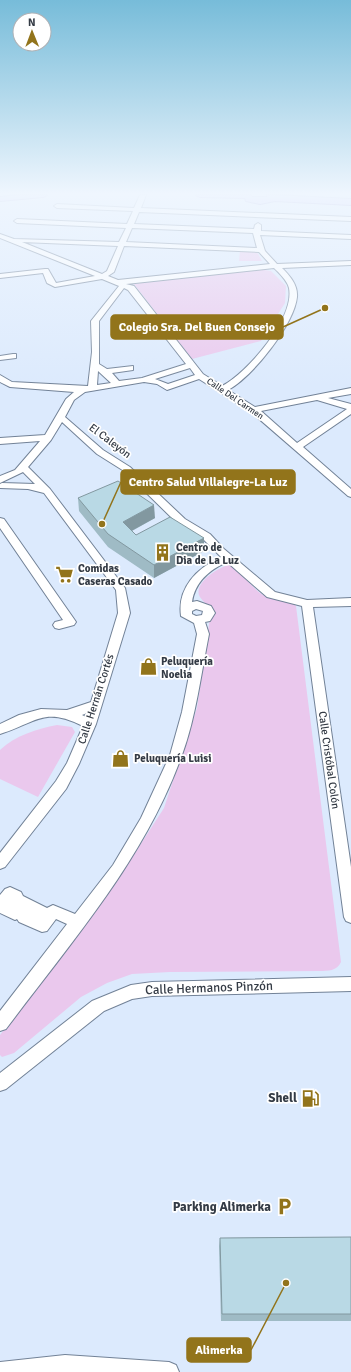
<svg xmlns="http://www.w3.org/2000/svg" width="351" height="1372" font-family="Signika,sans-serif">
	<rect width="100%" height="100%" fill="#dceafd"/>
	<g fill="#eac8ed">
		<polygon points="240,251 257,252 262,261 239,261"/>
		<polygon points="258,269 271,271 286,286 285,303 261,341 192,359 134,284"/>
		<path d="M 228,565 L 233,565 C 243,575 252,588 263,595 C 274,600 288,598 296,606 L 341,962 C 337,971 328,971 319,971 L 170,972 L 132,974 L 107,983 L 81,997 L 14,1053 L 2,1057 L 0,1055 L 0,1035 L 122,873 L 164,808 L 197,708 L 211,610 C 208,605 201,600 199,595 C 195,582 218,568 228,565 Z"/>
		<path d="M 57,725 L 72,727 L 75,732 L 38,797 L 0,779 L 0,750 C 16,735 37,729 57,725 Z"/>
	</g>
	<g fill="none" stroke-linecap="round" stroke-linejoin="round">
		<defs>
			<g id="minor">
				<path d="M 140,195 L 146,195 L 141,208 L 351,217 L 351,221 L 139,212 L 134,224 L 254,229 L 255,225 L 258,223 L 261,225 L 261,231 L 351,235 L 351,239 L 260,235 L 265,251 L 277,264 L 351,261 L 351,265 L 282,268 C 290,276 298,285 297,297 C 294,325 252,377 228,390 L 255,407 L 351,388 L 351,394 L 328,398 L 351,404 L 351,414 L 303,447 L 351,489 L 351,497 L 348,496 L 251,412 L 199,379 L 167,390 L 157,384 L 144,382 L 85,392 L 74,400 L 65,417 L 103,450 L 130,467 L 185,519 L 210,534 L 224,549 L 275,592 L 307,600 L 351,598 L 351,606 L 313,607 L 351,867 L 351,923 L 346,921 L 344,917 L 302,606 L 267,597 L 227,562 C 209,570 195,582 192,602 L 197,601 L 211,606 L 215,613 L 210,621 L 205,622 L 209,634 C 201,674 196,717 182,755 C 145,859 71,942 6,1029 L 0,1031 L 0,1011 L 67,924 L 56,919 L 47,931 L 42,932 L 19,922 L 17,919 L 15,920 L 0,913 L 0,895 L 5,889 L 10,887 L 21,892 L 23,896 L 47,908 L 53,905 L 75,914 L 113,865 L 141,818 L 170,755 L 182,712 L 197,634 L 194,623 L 181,616 C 177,588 197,568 221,557 L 202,538 L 177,523 L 124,471 L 97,454 L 62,422 L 51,440 L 28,467 L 50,489 L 125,588 L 130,613 L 96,724 L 79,764 L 66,789 L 5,867 L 0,869 L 0,853 L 56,781 L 67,763 L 83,726 C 43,706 36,723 0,734 L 0,724 L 19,715 L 41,709 L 67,710 L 91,702 L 118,613 L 116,590 L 44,493 L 28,489 L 0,488 L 0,484 L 2,483 L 35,484 L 23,472 L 0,483 L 0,476 L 15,470 L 40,441 L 0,444 L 0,438 L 45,435 L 66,399 L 74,392 L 10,387 L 0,382 L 0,375 L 12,382 L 88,386 L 92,352 L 91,321 L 119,286 L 102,279 L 55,287 L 47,283 L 43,273 L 0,278 L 0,274 L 45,269 L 48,269 L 56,283 L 95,276 L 0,238 L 0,234 L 14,239 L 119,242 L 126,228 L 17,223 L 14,221 L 17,219 L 127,224 L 133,211 L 57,208 L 54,206 L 57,204 L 134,208 ZM 132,228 L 253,233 L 257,248 L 126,242 ZM 22,242 L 118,246 L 107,271 L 102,274 ZM 124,246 L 259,252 L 270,264 L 118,280 L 108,276 L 114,272 ZM 274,268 C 279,273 287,280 289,288 C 295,318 247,373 222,386 L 203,374 L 134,286 L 126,284 ZM 124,288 L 128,290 L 186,364 L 142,378 L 119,381 L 112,373 L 133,370 L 133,366 L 107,369 L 99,364 L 99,321 ZM 190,368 L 195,375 L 168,384 L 155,379 ZM 98,371 L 111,383 L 97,385 ZM 317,400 L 347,409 L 297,443 L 261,411 ZM 196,609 L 203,611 L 202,615 L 196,616 L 192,614 L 192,611 ZM 87,713 L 86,717 L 82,715 Z"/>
				<polygon points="13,354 16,354 16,358 0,360 0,356"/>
				<polygon points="0,518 4,519 74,619 76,622 74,625 59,629 55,628 53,625 55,622 63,620 0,528"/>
				<polygon points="351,977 351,991 152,996 132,999 104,1011 6,1089 0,1091 0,1073 92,1001 131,985 152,982"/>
				<polygon points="65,1355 169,1362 176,1365 179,1372 0,1372 0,1362"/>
			</g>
			<g id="major">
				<polygon points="18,195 47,195 43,197 0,201 0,197"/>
				<polygon points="196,195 251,195 252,197 267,197 267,195 275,195 351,199 351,205 275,201 260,204 246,201 245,198 200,197"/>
			</g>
		</defs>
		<use href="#minor" stroke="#728297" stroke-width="2"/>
		<use href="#major" stroke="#7a6ebd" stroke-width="2"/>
		<use href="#minor" fill="#fff" fill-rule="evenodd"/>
		<use href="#major" fill="#c6b9fe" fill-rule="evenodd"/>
	</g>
	<g fill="#9fbbc5">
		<polygon points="78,498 155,518 132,531 136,535 204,538 204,551 154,578 108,547 79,511"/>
		<polygon points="351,1237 351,1321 221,1321 219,1246 220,1238"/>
	</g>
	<g fill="#8298a0">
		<polygon points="154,505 155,518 124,535 123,522"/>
		<polygon points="204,538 204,551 154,578 154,565"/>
	</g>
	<g fill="#b9d9e5" stroke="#8298a0">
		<polygon points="118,481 154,505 123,522 136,535 170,517 204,538 154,565 108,534 78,498"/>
		<polygon points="351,1237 351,1314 222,1314 220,1238"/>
	</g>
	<linearGradient id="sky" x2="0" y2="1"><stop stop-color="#77bcd9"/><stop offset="0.5" stop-color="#eff6fe"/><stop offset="1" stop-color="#eff6fe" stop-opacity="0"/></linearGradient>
	<rect width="351" height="387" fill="url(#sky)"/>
	<defs>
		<symbol id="building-bare" viewBox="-9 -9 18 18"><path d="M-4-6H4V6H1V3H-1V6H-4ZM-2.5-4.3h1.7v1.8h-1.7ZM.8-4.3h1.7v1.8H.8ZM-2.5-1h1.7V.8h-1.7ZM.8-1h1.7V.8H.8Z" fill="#92741b" stroke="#fff" stroke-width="2.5" paint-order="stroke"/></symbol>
		<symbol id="supermarket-bare" viewBox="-9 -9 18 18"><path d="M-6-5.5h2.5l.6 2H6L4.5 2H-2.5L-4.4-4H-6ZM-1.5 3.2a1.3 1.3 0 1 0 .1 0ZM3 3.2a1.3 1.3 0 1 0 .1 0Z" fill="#92741b" stroke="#fff" stroke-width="2.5" paint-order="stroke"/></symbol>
		<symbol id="shop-bare" viewBox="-9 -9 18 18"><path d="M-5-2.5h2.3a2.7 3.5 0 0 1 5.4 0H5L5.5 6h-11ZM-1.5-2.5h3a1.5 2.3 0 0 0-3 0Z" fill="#92741b" stroke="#fff" stroke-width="2.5" paint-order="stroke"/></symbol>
		<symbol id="fuel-bare" viewBox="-9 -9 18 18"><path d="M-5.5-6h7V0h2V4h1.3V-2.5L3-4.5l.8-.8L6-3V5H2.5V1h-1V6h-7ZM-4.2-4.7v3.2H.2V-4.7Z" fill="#92741b" stroke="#fff" stroke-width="2.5" paint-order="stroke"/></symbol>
		<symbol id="parking-bare" viewBox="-9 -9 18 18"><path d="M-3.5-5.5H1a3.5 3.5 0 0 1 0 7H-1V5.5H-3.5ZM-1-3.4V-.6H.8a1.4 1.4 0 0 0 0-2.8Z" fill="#92741b" stroke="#fff" stroke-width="2.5" paint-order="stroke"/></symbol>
	</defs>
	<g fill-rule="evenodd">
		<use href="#building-bare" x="150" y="540" width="25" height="25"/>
		<use href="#supermarket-bare" x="52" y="562" width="25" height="25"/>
		<use href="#shop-bare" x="136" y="654" width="25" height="25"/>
		<use href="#shop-bare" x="108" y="746" width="25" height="25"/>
		<use href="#fuel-bare" x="298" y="1086" width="25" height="25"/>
		<use href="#parking-bare" x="272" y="1194" width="25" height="25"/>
	</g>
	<g text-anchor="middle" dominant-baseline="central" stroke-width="3.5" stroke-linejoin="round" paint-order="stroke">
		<g font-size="9" fill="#343b45" stroke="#fff">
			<text transform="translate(235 399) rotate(34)">Calle Del Carmen</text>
		</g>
		<g font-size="11" fill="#343b45" stroke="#fff">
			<text transform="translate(110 441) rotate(37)">El Caleyón</text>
			<text transform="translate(96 699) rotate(-72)">Calle Hernán Cortés</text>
			<text transform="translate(329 760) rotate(82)">Calle Cristóbal Colón</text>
		</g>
		<g font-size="11" font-weight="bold" fill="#343b45" stroke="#fff" text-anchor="start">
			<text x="176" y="547">Centro de<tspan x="176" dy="13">Dia de La Luz</tspan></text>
			<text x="78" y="568">Comidas<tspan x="78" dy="13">Caseras Casado</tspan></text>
			<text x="161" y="661">Peluquería<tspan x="161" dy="13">Noelia</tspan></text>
			<text x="134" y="758">Peluquería Luisi</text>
		</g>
		<g font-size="13" fill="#343b45" stroke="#fff">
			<text transform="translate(209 988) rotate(-2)">Calle Hermanos Pinzón</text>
		</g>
		<g font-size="13" font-weight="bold" fill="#343b45" stroke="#fff" text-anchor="end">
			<text x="297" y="1098">Shell</text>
			<text x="271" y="1207">Parking Alimerka</text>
		</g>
	</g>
	<path fill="none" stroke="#92741b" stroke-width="1.5" d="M325 308L283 327M102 524L121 482M286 1283L251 1350"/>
	<g fill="#92741b" stroke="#fff" stroke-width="1.5">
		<circle cx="325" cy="308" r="4"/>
		<circle cx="102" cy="524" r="4"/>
		<circle cx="286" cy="1283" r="4"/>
	</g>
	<g fill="#92741b" stroke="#92741b" stroke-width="1.5">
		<rect x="111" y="315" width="172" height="24" rx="4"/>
		<rect x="121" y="470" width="174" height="24" rx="4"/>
		<rect x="187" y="1338" width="64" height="24" rx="4"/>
	</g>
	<g font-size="12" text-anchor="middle" font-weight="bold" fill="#fff">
		<text x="197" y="331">Colegio Sra. Del Buen Consejo</text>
		<text x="208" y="486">Centro Salud Villalegre-La Luz</text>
		<text x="219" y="1354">Alimerka</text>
	</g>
	<g transform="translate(32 32) rotate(359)"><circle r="19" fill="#ffffff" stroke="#aeb1b5"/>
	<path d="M0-3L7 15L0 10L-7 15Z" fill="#92741b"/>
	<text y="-6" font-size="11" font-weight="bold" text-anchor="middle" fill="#343b45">N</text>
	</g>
</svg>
